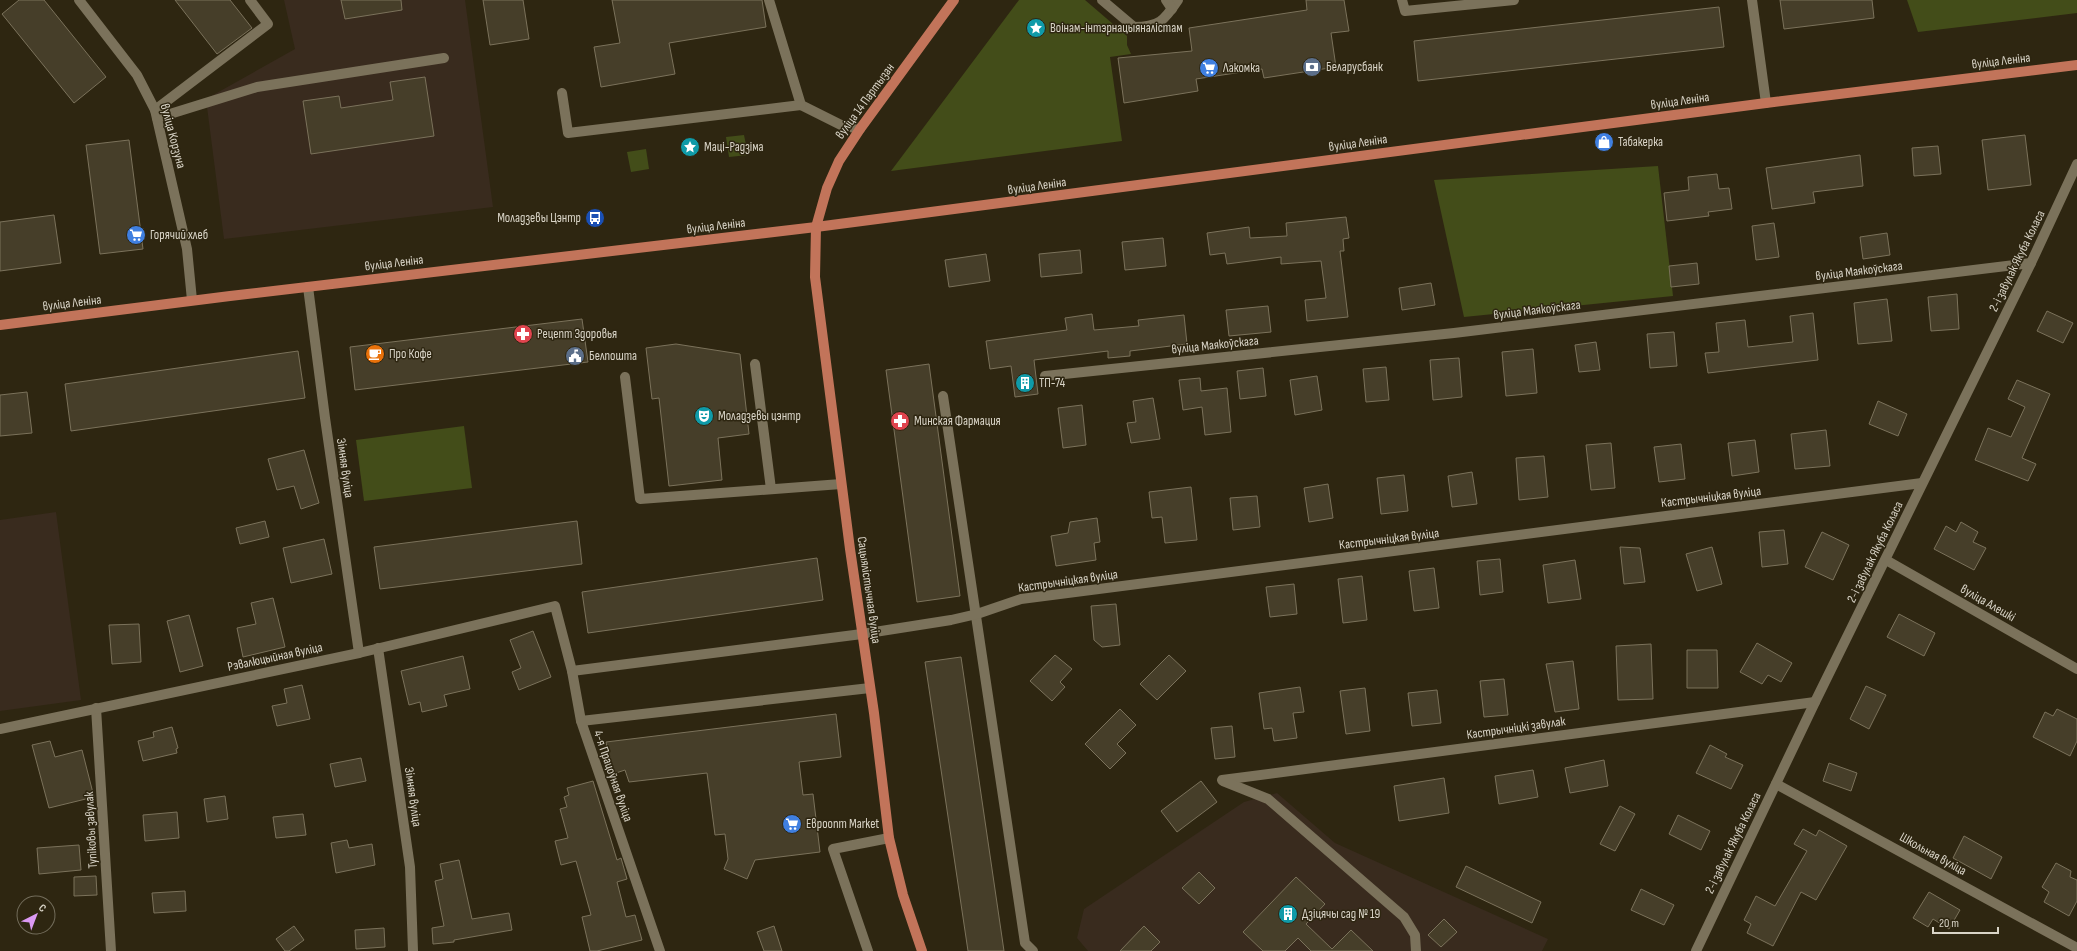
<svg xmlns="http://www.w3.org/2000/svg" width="2077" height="951" font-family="'Sofia Sans Condensed',sans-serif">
	<rect width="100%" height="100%" fill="#2e2611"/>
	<g fill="#392b1e">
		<polygon points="284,0 465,0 493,207 224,239 206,99 295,49"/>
		<polygon points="56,512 81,700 0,711 0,520"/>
		<polygon points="1277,793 1335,843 1548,939 1542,951 1088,951 1077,938 1084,909 1244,802"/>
	</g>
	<g fill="#434d19">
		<polygon points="1019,0 1085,0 1127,36 1127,45 1131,54 1110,57 1122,141 891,171"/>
		<polygon points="1907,0 2077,0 2077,13 1918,32"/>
		<polygon points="744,135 748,155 729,157 726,137"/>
		<polygon points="646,149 649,169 631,172 627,152"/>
		<polygon points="1658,166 1673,296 1464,317 1434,180"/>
		<polygon points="464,426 472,488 364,501 356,440"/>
	</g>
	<g fill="#463e29" stroke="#7b725b">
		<polygon points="19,0 44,0 106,77 74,103 2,14"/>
		<polygon points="175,0 230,0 252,28 217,54"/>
		<polygon points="341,0 401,0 402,10 345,19"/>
		<polygon points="483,0 523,0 529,39 490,45"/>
		<polygon points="612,0 762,0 766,27 669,43 675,74 601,87 594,47 620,43"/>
		<polygon points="1306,0 1344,0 1349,31 1331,33 1336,67 1264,78 1262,69 1196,79 1198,91 1124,103 1118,58 1192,51 1189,28 1307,10"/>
		<polygon points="1780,0 1872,0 1874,18 1784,29"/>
		<polygon points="1719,7 1724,47 1418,81 1414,41"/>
		<polygon points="425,77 434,136 311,154 303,101 339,96 341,108 393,100 390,82"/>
		<polygon points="2025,135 2031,185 1988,190 1982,140"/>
		<polygon points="129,140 143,249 100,254 86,145"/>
		<polygon points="1938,146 1941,174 1914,176 1912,148"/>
		<polygon points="1860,155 1863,186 1813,192 1815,203 1772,209 1766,168"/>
		<polygon points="1717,174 1719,189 1729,188 1732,209 1708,212 1709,216 1667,221 1664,193 1689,190 1688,177"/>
		<polygon points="54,215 61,263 0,271 0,222"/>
		<polygon points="1346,217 1349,238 1343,239 1344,251 1340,251 1348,317 1307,321 1305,300 1326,298 1321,261 1281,264 1281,257 1227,264 1225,253 1210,255 1207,233 1249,227 1250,238 1287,236 1286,223"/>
		<polygon points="1774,223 1779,257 1756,260 1752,226"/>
		<polygon points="1887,233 1890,255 1863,259 1860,237"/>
		<polygon points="1163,238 1166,266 1125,270 1122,242"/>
		<polygon points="1080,250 1082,273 1041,277 1039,254"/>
		<polygon points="986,254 990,281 949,287 945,260"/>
		<polygon points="1697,263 1699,284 1671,287 1669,266"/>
		<polygon points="1431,283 1435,305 1402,310 1399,288"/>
		<polygon points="1957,294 1959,329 1931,331 1928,297"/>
		<polygon points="1887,299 1892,341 1858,344 1854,303"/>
		<polygon points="1268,306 1271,332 1229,336 1226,310"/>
		<polygon points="2047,311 2073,323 2063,343 2037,331"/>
		<polygon points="1813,313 1818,360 1708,373 1705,353 1719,352 1716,323 1745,320 1748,347 1793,342 1790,316"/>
		<polygon points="1092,314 1094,330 1139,326 1138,320 1184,315 1187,344 1130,351 1130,356 1108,358 1108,351 1034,360 1038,394 1015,397 1011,366 990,369 986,341 1067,330 1065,318"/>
		<polygon points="582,319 588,362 355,390 350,347"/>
		<polygon points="1674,332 1677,366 1650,368 1647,334"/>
		<polygon points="1596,342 1600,370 1579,372 1575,345"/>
		<polygon points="676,344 740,354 749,434 718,438 722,480 669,486 659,398 652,399 646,348"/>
		<polygon points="1533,349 1537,393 1506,396 1502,352"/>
		<polygon points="298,351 305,398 71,431 65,384"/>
		<polygon points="1459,358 1462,397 1433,400 1430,360"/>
		<polygon points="929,364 960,596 917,602 886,370"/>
		<polygon points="1386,367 1389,400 1366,402 1363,369"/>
		<polygon points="1263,368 1266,396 1240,399 1237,371"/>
		<polygon points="1317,376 1322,410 1295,415 1290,380"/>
		<polygon points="1200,378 1201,391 1227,388 1231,432 1205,435 1202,407 1183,410 1179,380"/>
		<polygon points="2017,380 2050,394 2022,458 2036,464 2028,481 1975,460 1988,428 2011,437 2025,407 2008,399"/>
		<polygon points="27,392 32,433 0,436 0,395"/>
		<polygon points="1153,398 1160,439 1131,443 1127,423 1136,422 1133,401"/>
		<polygon points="1878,401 1907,414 1898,436 1869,424"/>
		<polygon points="1082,405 1086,445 1063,448 1058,408"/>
		<polygon points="1826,430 1830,466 1795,469 1791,434"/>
		<polygon points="1755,440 1759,472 1732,476 1728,443"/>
		<polygon points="1611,443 1615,488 1591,490 1586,445"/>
		<polygon points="1681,444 1685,479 1659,482 1654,447"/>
		<polygon points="304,450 319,503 301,509 294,486 277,490 268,459"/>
		<polygon points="1544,456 1548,497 1519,500 1516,458"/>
		<polygon points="1472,472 1477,504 1452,507 1448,476"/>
		<polygon points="1404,475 1408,511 1381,514 1377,478"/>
		<polygon points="1328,484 1333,518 1309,522 1304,488"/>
		<polygon points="1191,487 1197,540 1165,543 1162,517 1152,518 1149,492"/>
		<polygon points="1257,496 1260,527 1233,530 1230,498"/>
		<polygon points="1097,518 1100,542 1094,543 1096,560 1056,566 1051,536 1068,533 1070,522"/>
		<polygon points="265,521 269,537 240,544 236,528"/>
		<polygon points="577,521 582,564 380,589 374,547"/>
		<polygon points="1961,522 1978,532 1973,542 1986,548 1974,570 1934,549 1946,526 1956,532"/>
		<polygon points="1784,530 1788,564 1762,567 1759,532"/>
		<polygon points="1822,532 1849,545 1833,580 1805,567"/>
		<polygon points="324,539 332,574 291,583 283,548"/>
		<polygon points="1620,547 1640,548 1645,582 1624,584"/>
		<polygon points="1712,547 1722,584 1697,591 1686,554"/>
		<polygon points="817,558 823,600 588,633 582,592"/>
		<polygon points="1500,559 1503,592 1480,595 1477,561"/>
		<polygon points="1575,560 1581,599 1548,603 1543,565"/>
		<polygon points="1434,568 1439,608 1414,611 1409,571"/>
		<polygon points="1362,576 1367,620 1343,623 1338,579"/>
		<polygon points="1294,584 1297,614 1270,617 1266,587"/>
		<polygon points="273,598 285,647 243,657 237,628 256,624 251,603"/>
		<polygon points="1116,604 1120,645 1102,647 1094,640 1091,606"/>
		<polygon points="1899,614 1935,633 1924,656 1887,637"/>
		<polygon points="189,615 203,666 180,672 167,621"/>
		<polygon points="139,624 141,662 112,664 109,625"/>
		<polygon points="533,631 551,677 519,690 512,672 521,668 510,640"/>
		<polygon points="1757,643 1792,663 1781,682 1768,675 1762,684 1740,672"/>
		<polygon points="1651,644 1653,699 1618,700 1616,646"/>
		<polygon points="1687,650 1717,650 1718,688 1687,688"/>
		<polygon points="1055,655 1072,669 1060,682 1065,687 1052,701 1030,681"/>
		<polygon points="1169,655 1186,671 1157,700 1140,684"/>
		<polygon points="463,656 470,689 444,695 447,706 422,712 420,702 409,705 401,671"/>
		<polygon points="961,657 1004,951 968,951 925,662"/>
		<polygon points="1573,661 1579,709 1555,712 1546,664"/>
		<polygon points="1504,679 1508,715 1484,717 1480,681"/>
		<polygon points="302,685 310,719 277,726 272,706 287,703 284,689"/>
		<polygon points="1866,686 1886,695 1869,729 1850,719"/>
		<polygon points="1300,687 1304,712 1293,713 1297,738 1274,741 1272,728 1264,729 1259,693"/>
		<polygon points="1365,688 1370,731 1346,734 1340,691"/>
		<polygon points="1437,690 1441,723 1412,726 1408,693"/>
		<polygon points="1120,709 1136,725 1117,744 1126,753 1110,769 1085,744"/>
		<polygon points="2057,709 2077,719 2077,741 2070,756 2033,737 2045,712 2053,716"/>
		<polygon points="836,714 841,757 799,762 803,795 813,794 820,852 755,860 747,879 724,869 728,859 725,834 715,835 707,773 629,782 625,770 610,775 606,742"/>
		<polygon points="1232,726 1235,757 1215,759 1211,728"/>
		<polygon points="172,727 178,748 176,749 177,753 143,761 138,741 154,737 153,732"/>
		<polygon points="50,741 55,757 82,750 94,797 49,808 32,745"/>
		<polygon points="1710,745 1727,754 1725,757 1743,765 1731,789 1696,773"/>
		<polygon points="361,758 366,781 335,787 330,764"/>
		<polygon points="1604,760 1608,786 1570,793 1565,768"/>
		<polygon points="1829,763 1857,773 1851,791 1823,781"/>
		<polygon points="1533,770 1538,797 1499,804 1495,776"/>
		<polygon points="1444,778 1449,813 1399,821 1394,786"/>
		<polygon points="593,781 617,860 621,858 627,879 617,882 626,917 635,915 642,940 597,951 590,951 582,917 591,915 576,861 561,865 555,841 568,838 560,809 567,807 564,797 569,795 567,788"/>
		<polygon points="1201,781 1217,802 1177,832 1161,811"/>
		<polygon points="225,796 228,819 207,822 204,799"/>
		<polygon points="1620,806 1635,814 1615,851 1600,844"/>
		<polygon points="177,812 179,838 145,841 143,815"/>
		<polygon points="303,814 306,835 276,838 273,817"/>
		<polygon points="1678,815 1710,831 1701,850 1669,834"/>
		<polygon points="1803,829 1816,836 1819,830 1847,846 1816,900 1801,892 1773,946 1747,933 1751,924 1744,920 1756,896 1775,906 1807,851 1794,844"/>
		<polygon points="1964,836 2002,857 1991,879 1953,858"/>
		<polygon points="347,840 349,848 372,844 375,865 336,873 331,843"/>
		<polygon points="79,845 81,870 39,874 37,848"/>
		<polygon points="459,860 472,919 509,913 512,930 454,940 454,942 433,944 432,928 444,926 435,881 443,879 440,864"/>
		<polygon points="2056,863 2071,871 2070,877 2077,880 2077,901 2069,916 2044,902 2049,892 2042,887"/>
		<polygon points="1466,866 1541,902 1532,923 1456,887"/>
		<polygon points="1199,872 1215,888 1199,904 1182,888"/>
		<polygon points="96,876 97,895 74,896 74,877"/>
		<polygon points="1296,877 1325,904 1306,924 1332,949 1351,930 1373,951 1311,951 1298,938 1285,951 1263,951 1243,932"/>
		<polygon points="1641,889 1674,905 1664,925 1631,910"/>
		<polygon points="185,891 186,911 154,913 152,893"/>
		<polygon points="1929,892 1960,910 1949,929 1933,919 1928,927 1913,918"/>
		<polygon points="1444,919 1457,932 1441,947 1428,935"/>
		<polygon points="294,926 304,940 289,951 285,951 276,939"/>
		<polygon points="774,926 782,951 764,951 757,932"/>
		<polygon points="1144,926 1160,942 1151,951 1120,951"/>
		<polygon points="384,928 385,947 356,949 355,930"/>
	</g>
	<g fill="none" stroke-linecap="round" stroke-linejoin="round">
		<g stroke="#7b725b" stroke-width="10">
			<polyline points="79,0 137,75 155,110 187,249 192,300"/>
			<polyline points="769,0 801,105 841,125 860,129"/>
			<path d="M 1102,0 L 1134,27 C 1159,27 1164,21 1178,0"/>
			<polyline points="1166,0 1172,9"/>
			<polyline points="1402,0 1405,11 1514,0"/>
			<polyline points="1752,0 1766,103"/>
			<polyline points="562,93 568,133 801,105"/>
			<polyline points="155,110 268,24 250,0"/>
			<polyline points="157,118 257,87 444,58"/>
			<polyline points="308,287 325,418 359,653"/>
			<polyline points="755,364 771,489"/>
			<polyline points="1045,376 1454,333 2031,263"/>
			<polyline points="625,377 640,499 841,484"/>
			<polyline points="943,396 1025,943 1033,951"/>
			<polyline points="1886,560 2077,669"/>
			<polyline points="378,648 410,867 413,951"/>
			<polyline points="572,671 862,634 951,620 977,614 1021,599 1922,483"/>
			<polyline points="96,708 111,951"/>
			<polyline points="581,721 870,688"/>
			<polyline points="0,729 359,653 555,606 572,671 581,721 660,951"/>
			<polyline points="1222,780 1815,702"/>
			<polyline points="1223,781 1268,799 1404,917 1415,935 1416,951"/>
			<polyline points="1776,784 2077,948"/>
			<polyline points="868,951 833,849 889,838"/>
			<polyline points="1696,951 1815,702 2031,263 2077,164"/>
		</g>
		<g stroke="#c2745a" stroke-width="10">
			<polyline points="0,325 230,296 816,227 1766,103 2077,65"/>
			<polyline points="922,951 903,895 889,838 874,713 850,549 815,277 816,227 827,188 839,161 860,129 954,0"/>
		</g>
	</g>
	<defs>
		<symbol id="sight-disc" viewBox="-11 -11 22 22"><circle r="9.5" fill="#0f9aa8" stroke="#2e2611"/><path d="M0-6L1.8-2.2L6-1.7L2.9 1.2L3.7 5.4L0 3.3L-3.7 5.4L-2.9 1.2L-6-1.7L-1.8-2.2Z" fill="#fff"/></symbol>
		<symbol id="bank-disc" viewBox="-11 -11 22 22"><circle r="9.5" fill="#5c6f8a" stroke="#2e2611"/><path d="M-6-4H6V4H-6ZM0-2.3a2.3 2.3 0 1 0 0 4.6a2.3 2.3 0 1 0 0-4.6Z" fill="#fff"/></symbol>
		<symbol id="supermarket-disc" viewBox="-11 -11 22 22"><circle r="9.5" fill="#3f7fe0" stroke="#2e2611"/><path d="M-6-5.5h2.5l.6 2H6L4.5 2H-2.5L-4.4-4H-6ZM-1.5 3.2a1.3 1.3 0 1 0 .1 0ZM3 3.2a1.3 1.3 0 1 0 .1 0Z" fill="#fff"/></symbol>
		<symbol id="shop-disc" viewBox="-11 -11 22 22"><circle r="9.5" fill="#3f7fe0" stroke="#2e2611"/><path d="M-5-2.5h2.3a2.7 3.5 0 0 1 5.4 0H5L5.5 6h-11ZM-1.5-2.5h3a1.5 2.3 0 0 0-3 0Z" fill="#fff"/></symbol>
		<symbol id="bus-disc" viewBox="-11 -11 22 22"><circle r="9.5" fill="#1a4fb4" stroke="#2e2611"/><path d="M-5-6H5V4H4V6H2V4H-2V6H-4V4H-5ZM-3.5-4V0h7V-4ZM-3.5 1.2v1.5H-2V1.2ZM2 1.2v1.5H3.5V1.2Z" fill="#fff"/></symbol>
		<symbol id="pharmacy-disc" viewBox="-11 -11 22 22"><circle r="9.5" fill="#e0444e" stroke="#2e2611"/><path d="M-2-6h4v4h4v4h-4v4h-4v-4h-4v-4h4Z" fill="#fff"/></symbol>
		<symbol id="cafe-disc" viewBox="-11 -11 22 22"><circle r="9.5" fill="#e8710a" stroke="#2e2611"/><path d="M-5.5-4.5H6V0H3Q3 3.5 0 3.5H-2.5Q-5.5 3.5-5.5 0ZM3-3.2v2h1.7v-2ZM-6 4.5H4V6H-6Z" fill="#fff"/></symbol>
		<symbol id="civic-disc" viewBox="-11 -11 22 22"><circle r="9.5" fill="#5c6f8a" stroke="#2e2611"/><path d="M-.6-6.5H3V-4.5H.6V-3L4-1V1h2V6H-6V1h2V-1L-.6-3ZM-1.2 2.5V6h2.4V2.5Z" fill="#fff"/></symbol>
		<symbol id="building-disc" viewBox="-11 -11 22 22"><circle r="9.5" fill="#0f9aa8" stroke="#2e2611"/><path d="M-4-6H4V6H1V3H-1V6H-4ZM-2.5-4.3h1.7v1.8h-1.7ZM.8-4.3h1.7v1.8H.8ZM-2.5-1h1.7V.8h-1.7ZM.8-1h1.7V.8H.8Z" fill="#fff"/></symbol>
		<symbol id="theatre-disc" viewBox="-11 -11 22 22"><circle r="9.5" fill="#0f9aa8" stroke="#2e2611"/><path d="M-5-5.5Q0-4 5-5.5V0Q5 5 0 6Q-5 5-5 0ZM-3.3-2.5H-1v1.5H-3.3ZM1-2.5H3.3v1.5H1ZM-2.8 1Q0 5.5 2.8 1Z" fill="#fff"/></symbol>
	</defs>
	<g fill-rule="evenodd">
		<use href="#sight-disc" x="1025" y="17" width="22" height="22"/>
		<use href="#bank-disc" x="1301" y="56" width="22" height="22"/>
		<use href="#supermarket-disc" x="1198" y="57" width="22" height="22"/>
		<use href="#shop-disc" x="1593" y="131" width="22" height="22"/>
		<use href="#sight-disc" x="679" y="136" width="22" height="22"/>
		<use href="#bus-disc" x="584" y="207" width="22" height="22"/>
		<use href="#supermarket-disc" x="125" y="224" width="22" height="22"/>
		<use href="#pharmacy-disc" x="512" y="323" width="22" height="22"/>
		<use href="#cafe-disc" x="364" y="343" width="22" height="22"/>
		<use href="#civic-disc" x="564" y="345" width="22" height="22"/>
		<use href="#building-disc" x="1014" y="372" width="22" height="22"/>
		<use href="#theatre-disc" x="693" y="405" width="22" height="22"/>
		<use href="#pharmacy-disc" x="889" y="410" width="22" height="22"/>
		<use href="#supermarket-disc" x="781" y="813" width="22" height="22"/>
		<use href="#building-disc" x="1277" y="903" width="22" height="22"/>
	</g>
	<g text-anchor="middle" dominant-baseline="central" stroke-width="3" stroke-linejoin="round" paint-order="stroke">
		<g font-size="13" fill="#d9d4c7" stroke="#2e2611" text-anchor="start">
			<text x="1050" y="28">Воінам-інтэрнацыяналістам</text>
			<text x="1326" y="67">Беларусбанк</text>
			<text x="1223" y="68">Лакомка</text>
			<text x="1618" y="142">Табакерка</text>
			<text x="704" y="147">Маці-Радзіма</text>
			<text x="581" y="218" text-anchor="end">Моладзевы Цэнтр</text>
			<text x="150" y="235">Горячий хлеб</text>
			<text x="537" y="334">Рецепт Здоровья</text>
			<text x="389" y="354">Про Кофе</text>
			<text x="589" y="356">Белпошта</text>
			<text x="1039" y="383">ТП-74</text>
			<text x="718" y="416">Моладзевы цэнтр</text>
			<text x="914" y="421">Минская Фармация</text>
			<text x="806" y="824">Евроопт Market</text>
			<text x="1302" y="914">Дзіцячы сад № 19</text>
		</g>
		<g font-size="13" fill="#d9d4c7" stroke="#2e2611">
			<text transform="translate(2001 61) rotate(-7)">вуліца Леніна</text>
			<text transform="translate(865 101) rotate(-54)">вуліца 14 Партызан</text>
			<text transform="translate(1680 101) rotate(-8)">вуліца Леніна</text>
			<text transform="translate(173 136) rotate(75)">вуліца Корзуна</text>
			<text transform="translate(1358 143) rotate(-8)">вуліца Леніна</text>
			<text transform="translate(1037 186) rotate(-8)">вуліца Леніна</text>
			<text transform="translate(716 226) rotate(-7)">вуліца Леніна</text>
			<text transform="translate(2017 261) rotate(-64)">2-і завулак Якуба Коласа</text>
			<text transform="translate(394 263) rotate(-7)">вуліца Леніна</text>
			<text transform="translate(1859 271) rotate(-7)">вуліца Маякоўскага</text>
			<text transform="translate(72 303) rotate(-7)">вуліца Леніна</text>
			<text transform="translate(1537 310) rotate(-7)">вуліца Маякоўскага</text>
			<text transform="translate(1215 345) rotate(-6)">вуліца Маякоўскага</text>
			<text transform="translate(345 468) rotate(82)">Зімняя вуліца</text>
			<text transform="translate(1711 497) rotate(-7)">Кастрычніцкая вуліца</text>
			<text transform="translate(1389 539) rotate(-7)">Кастрычніцкая вуліца</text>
			<text transform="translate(1875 552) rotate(-64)">2-і завулак Якуба Коласа</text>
			<text transform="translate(1068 581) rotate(-8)">Кастрычніцкая вуліца</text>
			<text transform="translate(869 590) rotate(82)">Сацыялістычная вуліца</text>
			<text transform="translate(1988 603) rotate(30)">вуліца Алешкі</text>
			<text transform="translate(275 657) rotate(-12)">Рэвалюцыйная вуліца</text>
			<text transform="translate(1516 728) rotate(-8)">Кастрычніцкі завулак</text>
			<text transform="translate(613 776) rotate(71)">4-я Працоўная вуліца</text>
			<text transform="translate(413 797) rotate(82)">Зімняя вуліца</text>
			<text transform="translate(91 830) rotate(-93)">Тупіковы завулак</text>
			<text transform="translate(1733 843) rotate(-64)">2-і завулак Якуба Коласа</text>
			<text transform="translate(1933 854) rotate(29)">Школьная вуліца</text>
		</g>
	</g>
	<g transform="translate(36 915) rotate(42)"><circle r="19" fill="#2e2611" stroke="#726c5a"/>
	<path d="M0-3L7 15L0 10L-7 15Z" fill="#dc99f4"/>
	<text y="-6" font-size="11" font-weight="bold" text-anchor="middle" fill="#d9d4c7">С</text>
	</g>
	<path d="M1933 927v6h65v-6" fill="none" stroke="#d9d4c7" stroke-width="2"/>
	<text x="1939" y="927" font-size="12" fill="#d9d4c7" stroke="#2e2611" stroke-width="3" paint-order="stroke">20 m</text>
</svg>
